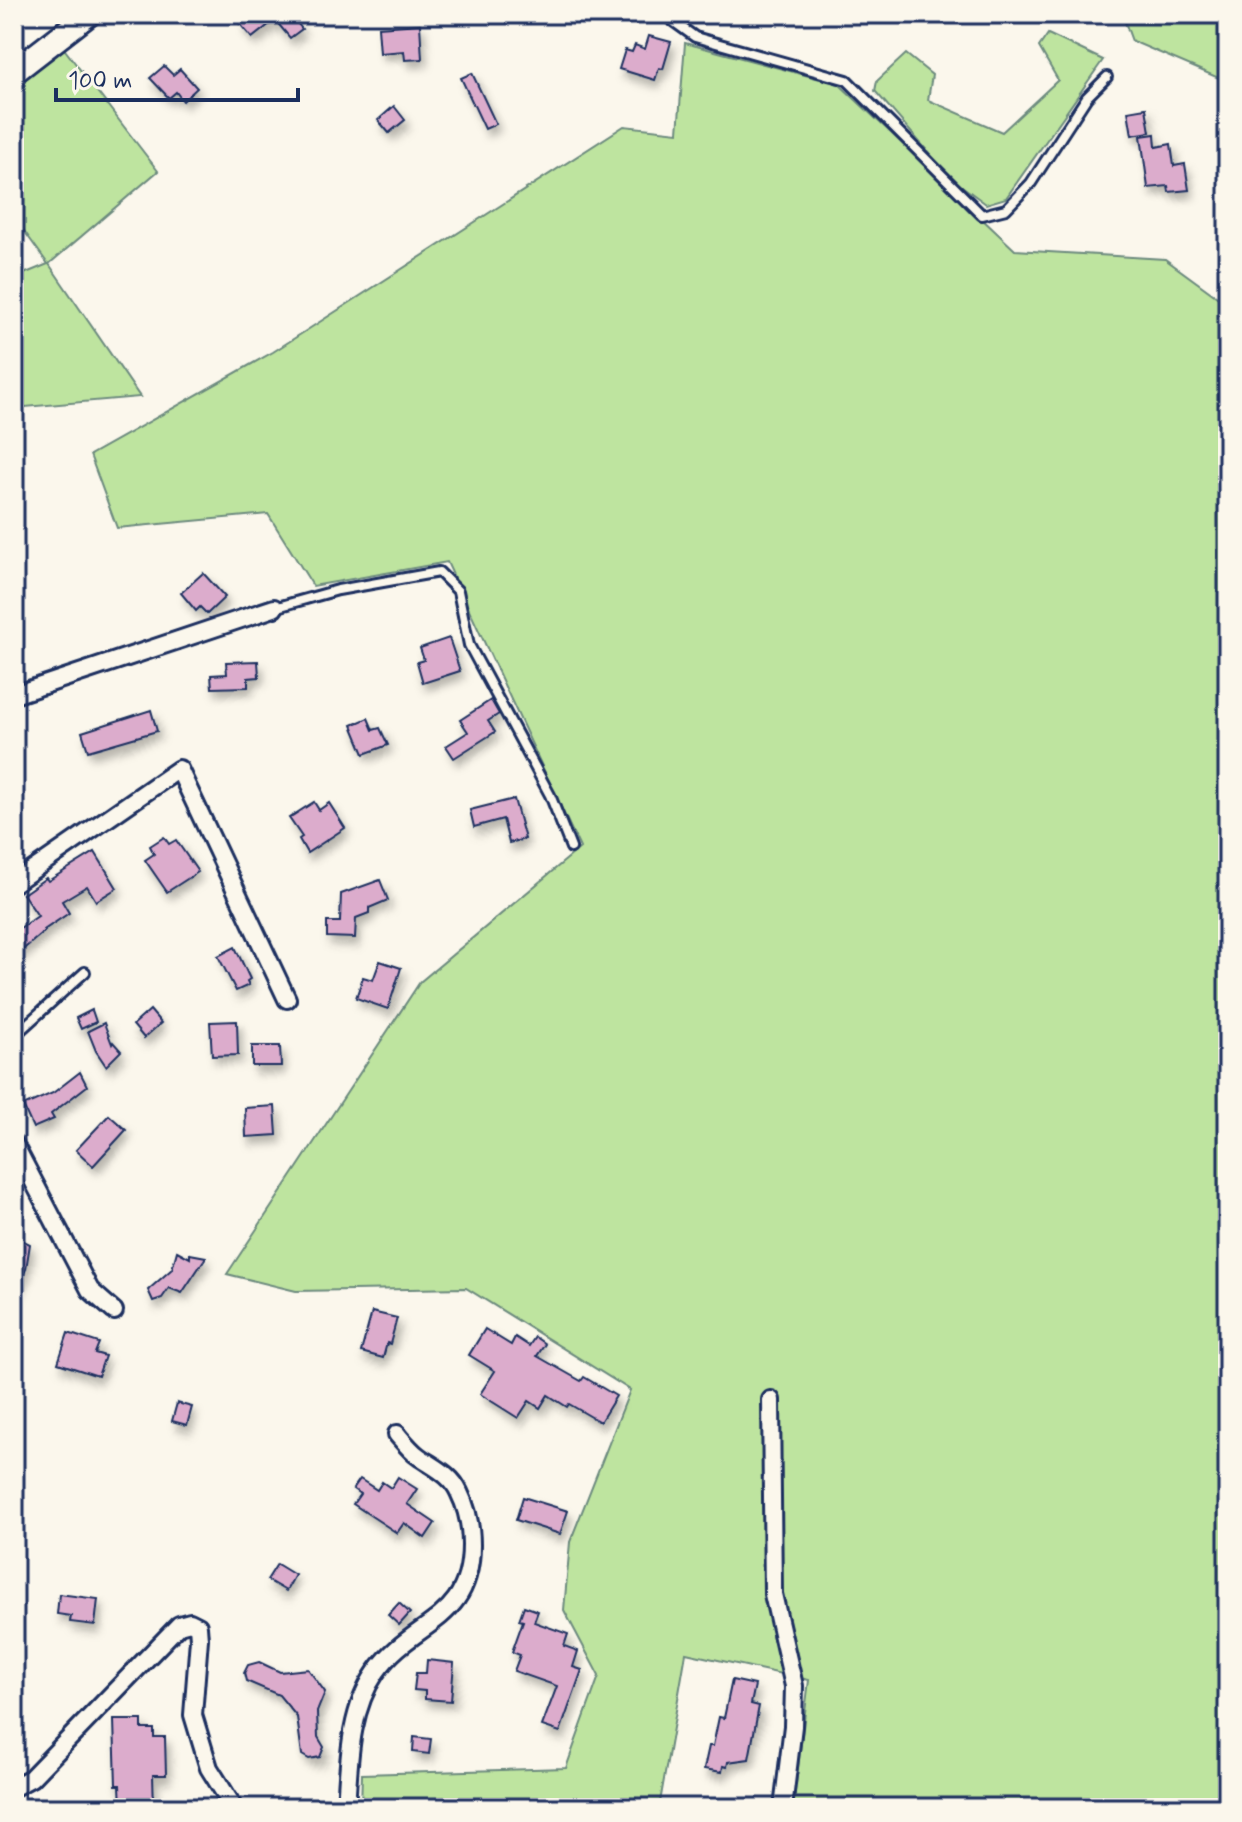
<svg xmlns="http://www.w3.org/2000/svg" width="1242" height="1822" font-family="Mynerve,sans-serif">
	<defs>
		<filter id="shadow"><feDropShadow dx="4" dy="7" stdDeviation="4" flood-color="#0004"/></filter>
	</defs>
	<rect width="100%" height="100%" fill="#fbf7ec"/>
	<filter id="ink" filterUnits="userSpaceOnUse"><feTurbulence type="fractalNoise" baseFrequency=".0125" numOctaves="2"/><feDisplacementMap in="SourceGraphic" scale="16" xChannelSelector="R" yChannelSelector="G"/><feConvolveMatrix kernelMatrix="1 2 1 2 8 2 1 2 1" color-interpolation-filters="sRGB"/></filter>
	<g filter="url(#ink)">
		<!-- green -->
		<g fill="#bee49f" stroke="#6c8a7e" stroke-width="2">
			<path d="M1122,14H1228V82L1132,41Z"/>
			<path d="M1048,34L1103,60L1006,198L986,204L951,178L875,91L877,81L906,54L932,75L928,100L1002,132L1058,80L1039,47Z"/>
			<path d="M685,43L839,84L1015,250L1165,259L1228,305V1808H793L809,1680L686,1653L659,1808H361L362,1774L566,1768L599,1676L564,1610L570,1542L630,1390L466,1288L296,1291L227,1274L420,982L580,848L447,562L313,586L268,514L117,528L90,455L273,352L624,126L678,132Z"/>
			<path d="M62,46L158,171L49,264L140,397L14,408V278L48,264L14,217V83Z"/>
		</g>
		<!-- building -->
		<g fill="#dcaccc" stroke="#1b2f5e" stroke-width="2" filter="url(#shadow)">
			<path d="M252,14H290L302,29L290,38L275,20L252,38L240,24Z"/>
			<path d="M420,24L422,59L405,60L404,51L380,53L378,27Z"/>
			<path d="M649,36L671,42L663,69L659,68L655,80L619,69L625,50L632,52L635,45L645,49Z"/>
			<path d="M164,66L173,75L180,69L197,88L183,101L176,92L169,98L150,78Z"/>
			<path d="M472,73L496,124L485,129L461,78Z"/>
			<path d="M394,106L405,120L389,133L378,120Z"/>
			<path d="M1146,108L1150,132L1132,135L1128,111Z"/>
			<path d="M1155,134L1156,147L1171,144L1174,166L1185,164L1189,190L1169,192L1168,186L1148,188L1141,136Z"/>
			<path d="M203,573L225,597L207,614L200,607L196,611L181,593Z"/>
			<path d="M449,638L460,671L423,683L417,662L424,660L420,648Z"/>
			<path d="M258,661L259,677L248,678V687L212,688L211,675L227,674L226,662Z"/>
			<path d="M491,700L499,714L488,721L495,732L454,758L446,746L468,732L460,720Z"/>
			<path d="M151,710L157,731L88,751L82,732Z"/>
			<path d="M368,718L373,730L380,728L388,745L364,754L352,725Z"/>
			<path d="M514,799L525,839L509,843L503,819L474,827L470,810Z"/>
			<path d="M314,802L319,810L329,803L345,828L307,853L299,839L302,837L289,818Z"/>
			<path d="M164,837L169,844L176,840L198,872L167,892L145,860L154,854L150,846Z"/>
			<path d="M95,852L117,888L96,901L87,886L62,901L69,913L44,930L45,931L14,957V932L38,916L23,894L46,878L48,881Z"/>
			<path d="M380,880L388,900L369,908V913L356,918L355,938L327,937V922H340L341,894Z"/>
			<path d="M235,947L250,979L247,981L249,985L236,991L218,956Z"/>
			<path d="M380,961L401,968L388,1009L356,998L363,977L373,980Z"/>
			<path d="M92,1010L96,1022L81,1029L76,1018Z"/>
			<path d="M150,1010L161,1023L144,1038L133,1025Z"/>
			<path d="M237,1021L238,1055L212,1056L210,1022Z"/>
			<path d="M104,1023L112,1044L113,1042L121,1051L106,1066L96,1051L88,1031Z"/>
			<path d="M252,1046H280L281,1066H252Z"/>
			<path d="M80,1072L87,1086L51,1114L54,1119L33,1128L23,1106L53,1093Z"/>
			<path d="M275,1106L277,1135L246,1137L245,1108Z"/>
			<path d="M109,1115L126,1130L93,1166L76,1150Z"/>
			<path d="M14,1236L30,1244L26,1269L14,1295Z"/>
			<path d="M177,1251L190,1258V1254L206,1257L182,1293L169,1288L162,1298L153,1301L148,1290L172,1269Z"/>
			<path d="M372,1312L397,1318L390,1344L387,1343L383,1358L361,1352Z"/>
			<path d="M485,1329L511,1345L515,1337L529,1346L535,1337L545,1344L537,1356L581,1381L584,1377L616,1396L600,1422L569,1404L567,1407L548,1395L540,1408L529,1401L518,1418L480,1394L495,1371L469,1355Z"/>
			<path d="M68,1333L99,1343L95,1353L105,1356L98,1376L58,1363Z"/>
			<path d="M177,1403L192,1407L187,1425L172,1421Z"/>
			<path d="M398,1477L417,1489L407,1504L435,1523L425,1538L404,1523L397,1533L353,1504L360,1494L353,1489L360,1479L377,1490L382,1482L391,1488Z"/>
			<path d="M523,1497L568,1511L560,1534L516,1520Z"/>
			<path d="M277,1564L295,1575L286,1591L267,1580Z"/>
			<path d="M59,1594L98,1599L95,1625L70,1622L71,1616L57,1614Z"/>
			<path d="M399,1603L410,1613L399,1625L388,1615Z"/>
			<path d="M524,1606L538,1611L534,1622L568,1634L564,1646L578,1651L573,1667L582,1670L560,1732L542,1726L557,1686L514,1671L520,1655L512,1652L523,1621L519,1620Z"/>
			<path d="M427,1660L454,1663L451,1701L425,1699V1691L414,1690L416,1673H426Z"/>
			<path d="M259,1662L280,1672L308,1669L325,1692L317,1712L318,1737L324,1747L320,1757L309,1759L302,1755L297,1717L279,1695L246,1681L244,1673L248,1665Z"/>
			<path d="M732,1680L755,1685L751,1704L759,1706L749,1759L728,1762L727,1767L723,1766L722,1772L704,1769L709,1746H713L719,1717L724,1718Z"/>
			<path d="M114,1720H142V1729H154V1737H165L166,1775H153L154,1808H121L120,1785H116Z"/>
			<path d="M414,1737L431,1739L429,1754L413,1752Z"/>
		</g>
		<g fill="none" stroke-linecap="round" stroke-linejoin="round">
			<!-- lane casing -->
			<g stroke="#1b2f5e" stroke-width="14">
				<g id="lane">
					<path d="M663,14L695,37L847,80L982,215L1006,209L1031,183L1087,97L1107,77"/>
					<path d="M274,608L338,590L439,572L458,591L469,645L550,795L571,848"/>
					<path d="M14,1036L85,972"/>
				</g>
			</g>
			<!-- street casing -->
			<g stroke="#1b2f5e" stroke-width="22">
				<g id="street">
					<path d="M14,695L274,608"/>
					<path d="M14,883L179,769L287,999"/>
					<path d="M14,1144L90,1290L114,1311"/>
					<path d="M771,1400L773,1594L794,1686L793,1726L783,1808"/>
					<path d="M14,1787L31,1778L179,1625L190,1622L198,1626L199,1639L193,1715L209,1768L234,1808"/>
					<path d="M346,1808C349,1762 349,1711 376,1672C413,1619 471,1624 471,1545C471,1528 467,1508 459,1492C451,1474 433,1467 418,1456C410,1450 403,1441 397,1434"/>
				</g>
			</g>
			<!-- secondary casing -->
			<g stroke="#1b2f5e" stroke-width="28">
				<path id="secondary" d="M14,72L89,14"/>
			</g>
			<!-- lane -->
			<use href="#lane" stroke="#fbf7ec" stroke-width="8"/>
			<!-- street -->
			<use href="#street" stroke="#fbf7ec" stroke-width="16"/>
			<!-- secondary -->
			<use href="#secondary" stroke="#fbf7ec" stroke-width="22"/>
		</g>
	</g>
	<!-- margin -->
	<rect width="1242" height="1822" fill="none" stroke="#fbf7ec" stroke-width="48"/>
	<rect x="24" y="24" width="1194" height="1774" fill="none" stroke="#1b2f5e" stroke-width="3" filter="url(#ink)"/>
	<!-- scale -->
	<path d="M56 88v12h242v-12" fill="none" stroke="#1b2f5e" stroke-width="4"/>
	<text x="68" y="88" font-size="24" fill="#1b2f5e" stroke="#fbf7ec" stroke-width="6" paint-order="stroke">100 m</text>
</svg>
